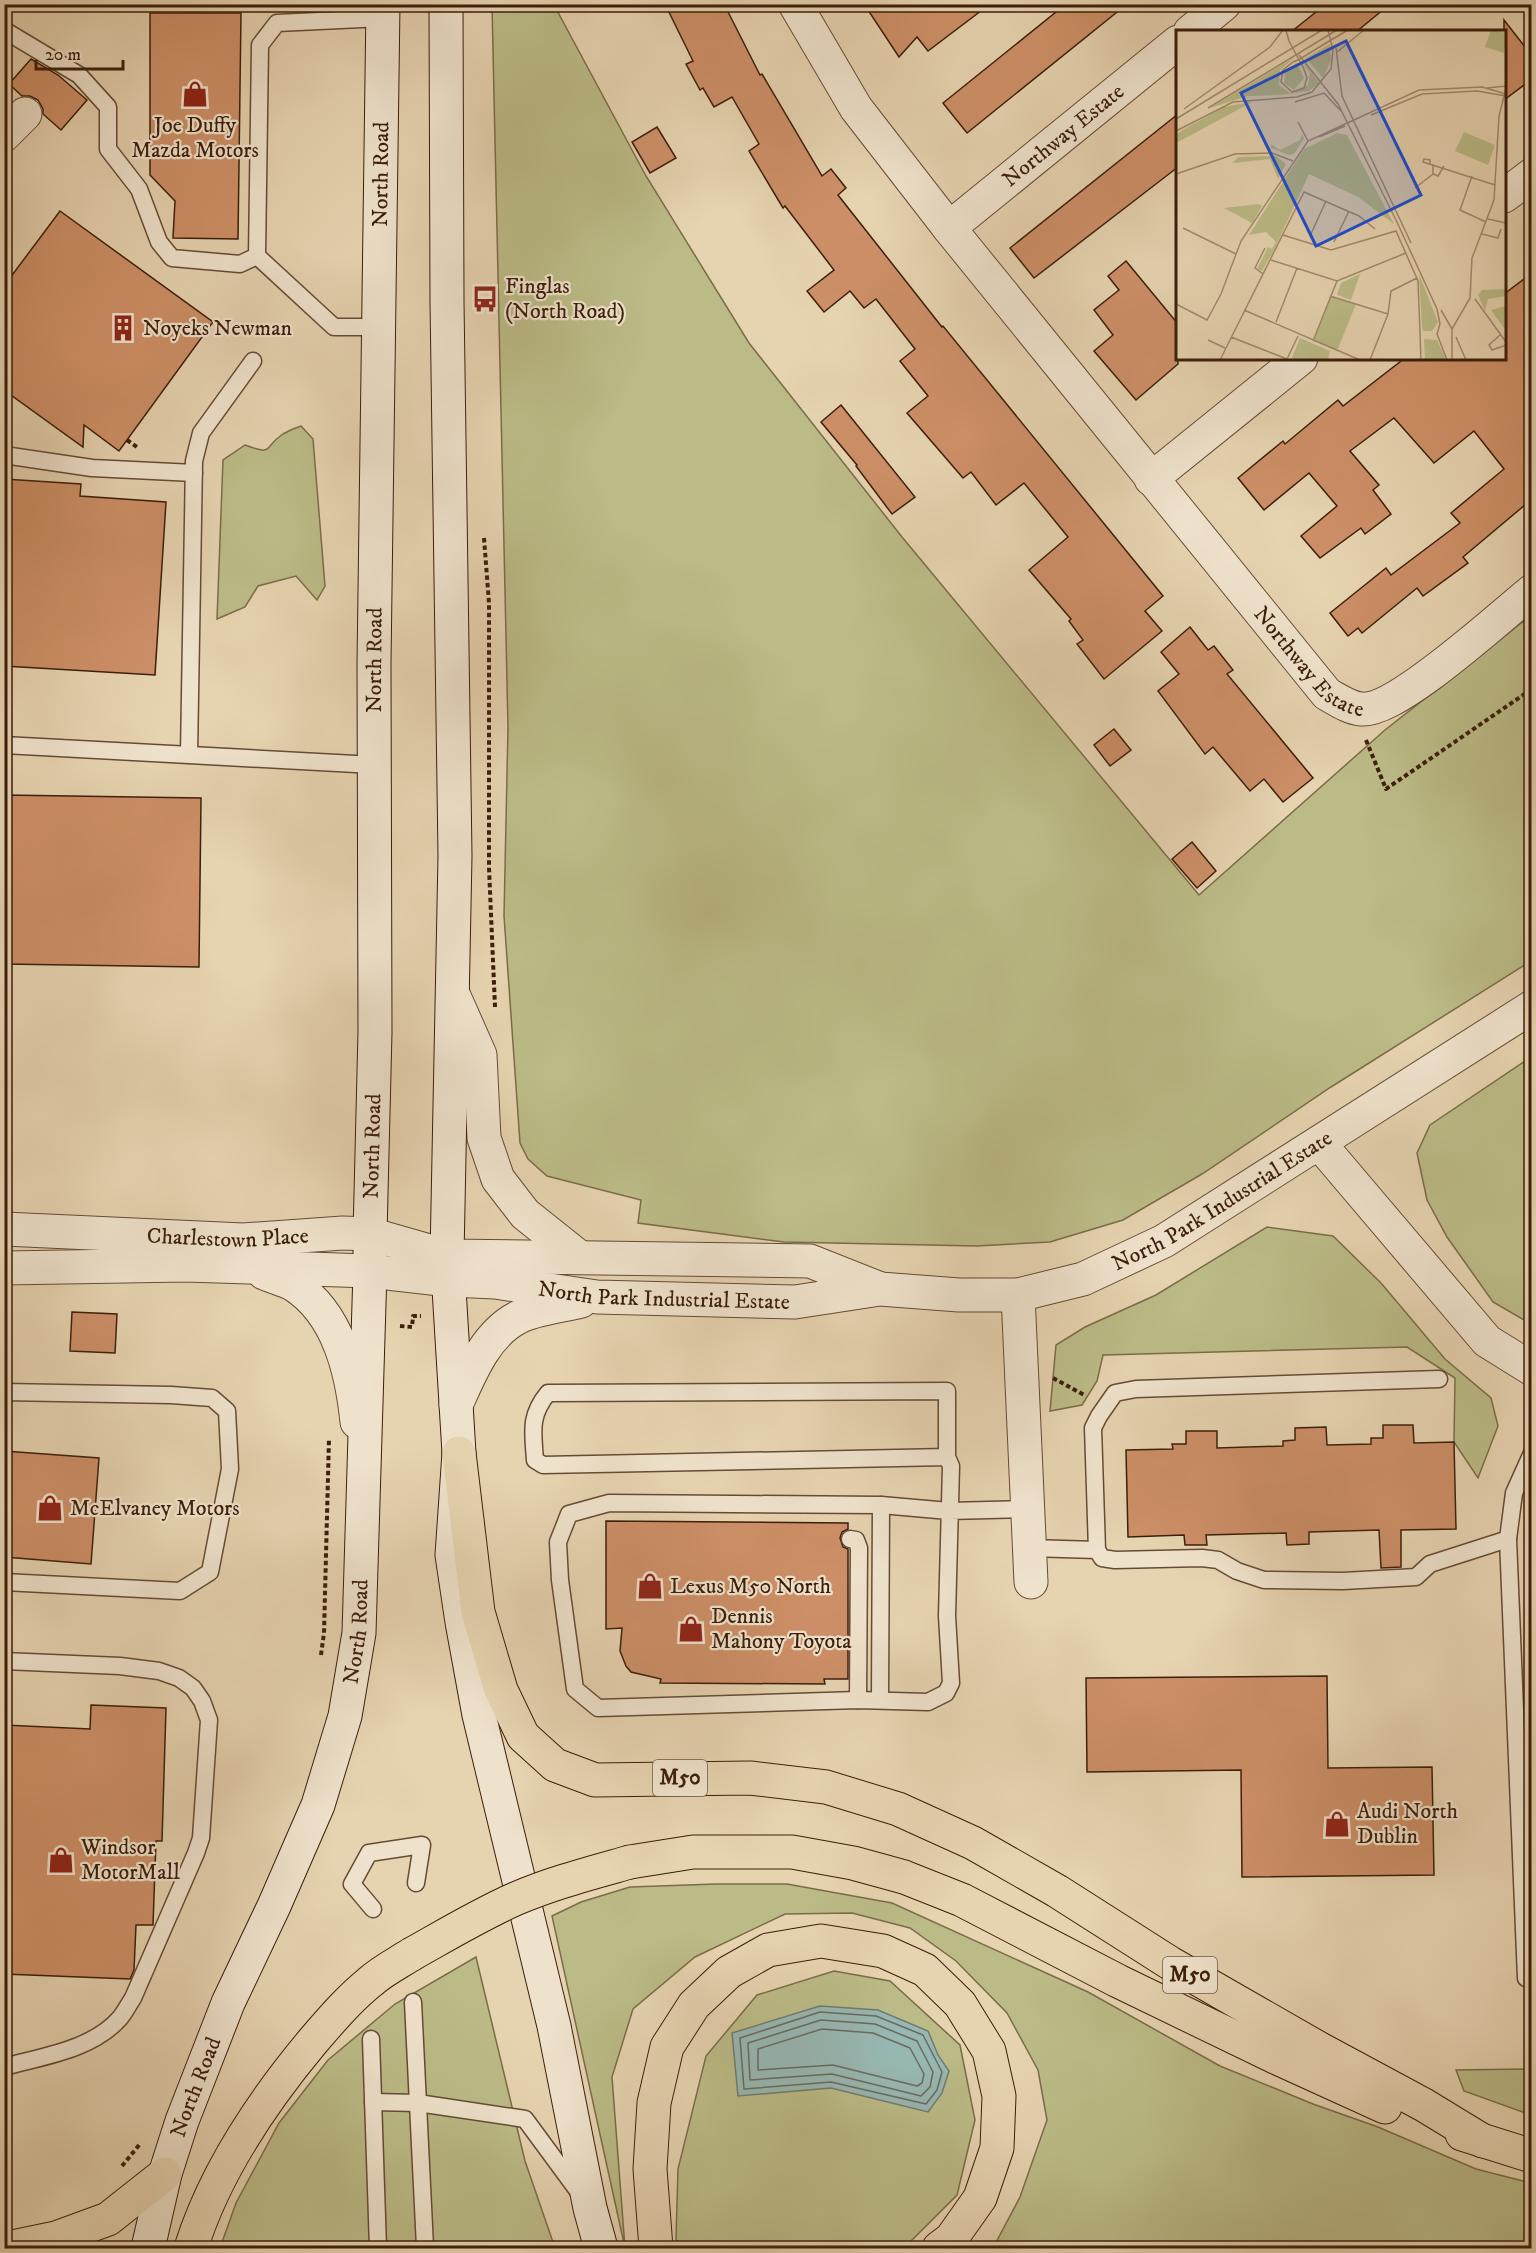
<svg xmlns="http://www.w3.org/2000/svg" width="1536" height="2253" font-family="'IM FELL DW Pica',serif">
	<rect width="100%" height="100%" fill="#e6d3b0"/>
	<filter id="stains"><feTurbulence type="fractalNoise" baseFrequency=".00333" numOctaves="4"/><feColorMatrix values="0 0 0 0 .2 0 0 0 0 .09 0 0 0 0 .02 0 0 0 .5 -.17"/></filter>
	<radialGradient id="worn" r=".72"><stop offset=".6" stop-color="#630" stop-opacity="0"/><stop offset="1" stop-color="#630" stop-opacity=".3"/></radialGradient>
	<!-- green -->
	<g fill="#bbbb87" stroke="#7b6c48" stroke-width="1.5">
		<path d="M492,5H554L646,176L749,343L902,537L1199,895L1385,730L1531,615V961L1331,1087L1202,1174L1123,1220L1050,1242L977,1246L784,1242L638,1223L641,1200L547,1176L528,1159L520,1143L504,916L508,727Z"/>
		<path d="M301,426L313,439L325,586L317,600L296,576L258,586L245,607L217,619L223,460L245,445C275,456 262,448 283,434C288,431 295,428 301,426Z"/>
		<path d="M1531,1057V1324L1493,1302L1447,1237L1427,1200L1417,1153L1430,1125Z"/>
		<path d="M1267,1227L1333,1236L1381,1283L1445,1359L1491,1398L1498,1426L1478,1478L1454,1442L1455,1378L1407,1347L1103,1355L1097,1381L1082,1405L1050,1411L1056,1345L1085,1327L1156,1295Z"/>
		<path d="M1531,1476V1682L1525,1671V1529Z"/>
		<path d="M716,1884H787L892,1903L1088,1992L1220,2066L1313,2104L1378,2127L1476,2169L1531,2183V2248H993L1020,2197L1047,2120L1038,2070L1007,2013L956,1961L910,1928L852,1913L785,1914L695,1957L633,2009L612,2077L625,2248L552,1916L581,1902L630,1887Z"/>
		<path d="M476,1957L525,2161L555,2248H220L236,2203L279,2123L328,2060L395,2004Z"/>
		<path d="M834,1971L890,1981L960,2045L975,2120L957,2195L904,2248H681L676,2239L678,2169L706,2056L757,1995Z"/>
		<path d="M1531,2069V2115L1464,2091L1456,2070Z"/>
	</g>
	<!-- water -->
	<path fill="#97b7b2" stroke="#727a6f" stroke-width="1.5" d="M820,2006L878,2010L928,2031L938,2055L949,2071L942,2093L928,2112L831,2088L738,2096L732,2033Z"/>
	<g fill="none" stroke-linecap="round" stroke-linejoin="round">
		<!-- shore -->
		<g stroke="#696a5e" stroke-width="1.5">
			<path d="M820,2012L876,2016L923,2035L942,2072L937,2090L926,2104L831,2082L744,2089L740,2038Z"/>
			<path d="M821,2020L875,2024L917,2041L933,2072L930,2087L921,2096L832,2074L750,2080L748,2043Z"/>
			<path d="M822,2029L873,2033L910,2048L924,2074L922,2083L917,2086L833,2065L758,2070V2049Z"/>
		</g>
	</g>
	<!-- building -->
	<g fill="#cd8f67" stroke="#3b1e0a" stroke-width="1.5">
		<path d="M665,4H724L760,75L762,74L822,176L831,169L846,188L838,195L942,327L943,326L1163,596L1145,611L1162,631L1104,679L1077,644L1083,640L1069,621L1071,619L1029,570L1068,537L1024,483L996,505L971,472L963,478L907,413L928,396L900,361L915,349L876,299L864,308L850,291L824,312L807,291L834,270L785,206L783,208L749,151L759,144L732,97L714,107L703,88L700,90L686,64L693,61Z"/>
		<path d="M864,4H990L928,51L917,37L899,57Z"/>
		<path d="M1066,4H1127L967,133L943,103Z"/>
		<path d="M1326,4H1390L1356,32H1291Z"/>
		<path d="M150,13H241L238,239L173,238L175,201L150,175Z"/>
		<path d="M1504,20L1532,56V79L1504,100Z"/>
		<path d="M31,59L58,75L87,100L61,130L43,114V109L38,100L30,96H22L9,84Z"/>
		<path d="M1178,114V167L1034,278L1010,248Z"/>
		<path d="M657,127L676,158L650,173L632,142Z"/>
		<path d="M60,211L213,322L119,451L84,425L83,447L4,390V286Z"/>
		<path d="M1126,261L1178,324V364L1136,400L1094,351L1113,335L1094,310L1119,290L1108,276Z"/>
		<path d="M1532,273V499L1463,557L1468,563L1423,596L1417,588L1362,633L1358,628L1348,636L1330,613L1386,568L1391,575L1460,523L1451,513L1504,469L1474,431L1434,463L1394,418L1350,451L1379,485L1373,490L1391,514L1365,534L1361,528L1320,558L1301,536L1337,506L1309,473L1264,510L1238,478L1283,441L1285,444L1338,400L1343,406L1405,358H1504V294Z"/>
		<path d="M841,405L915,497L892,514L856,466L857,465L821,422Z"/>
		<path d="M4,479L81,484L80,496L166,502L155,675L4,666Z"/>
		<path d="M1190,627L1208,650L1214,646L1233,670L1227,674L1313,778L1283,802L1264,779L1250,791L1213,747L1205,754L1158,691L1179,674L1161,652Z"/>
		<path d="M1114,729L1131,750L1110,766L1094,745Z"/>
		<path d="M4,795L201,798L199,967L4,964Z"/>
		<path d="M1192,842L1216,871L1197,888L1172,859Z"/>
		<path d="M72,1312L117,1314L115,1353L70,1351Z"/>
		<path d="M1383,1425H1413L1414,1443L1454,1442L1456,1529L1401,1530V1567L1381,1568L1379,1530L1309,1532V1544L1287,1545L1286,1533L1206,1535L1207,1545H1185L1184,1535L1128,1537L1126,1450L1173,1449L1172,1444H1186V1431H1217V1448L1283,1446V1441L1295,1440V1428L1326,1427L1327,1445L1371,1444V1438H1383Z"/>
		<path d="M4,1451L99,1458L91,1564L4,1557Z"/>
		<path d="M606,1521L848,1523V1529L842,1532L840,1538L843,1547L848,1549V1679H824L825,1684L660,1683L661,1679L631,1672L626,1666L620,1651L622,1628L606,1629Z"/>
		<path d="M1327,1676L1328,1768L1432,1767L1434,1875L1242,1877L1241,1770L1087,1772L1086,1678Z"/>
		<path d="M91,1705L166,1708L162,1841H156L153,1925H136L134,1970L130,1979L4,1974V1725L90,1729Z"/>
	</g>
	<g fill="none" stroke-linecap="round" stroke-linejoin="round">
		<!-- service casing -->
		<g stroke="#664b34" stroke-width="19">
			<g id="service">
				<path d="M4,30L79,75L108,107V149L139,189L159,242L172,258L240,264L257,256"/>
				<path d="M378,327H334L257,256L260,45L277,23L383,18"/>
				<path d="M4,455L92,468L194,473"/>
				<path d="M4,745L374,765"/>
				<path d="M189,754L194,461L201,433L253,361"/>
				<path d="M1439,1379L1136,1389L1115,1393L1099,1416L1093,1428L1097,1550L1102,1558L1115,1560L1202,1558L1218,1560L1237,1571L1264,1580L1343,1581L1416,1577L1430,1564L1508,1539"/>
				<path d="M4,1392L171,1395L212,1398L227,1411L230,1469L210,1572L180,1591L4,1582"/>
				<path d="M1532,1453L1514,1493L1508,1539L1526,1978L1532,1981"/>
				<path d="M947,1457V1391L548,1393C529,1416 533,1432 535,1460L543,1465L947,1457L951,1466L947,1616L951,1683L946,1693L928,1702L858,1700L598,1708L575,1689L560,1580L558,1542L569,1514L609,1503L881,1505L949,1511L1027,1509"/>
				<path d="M850,1539L856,1540L859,1548L858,1700"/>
				<path d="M1029,1548L1097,1550"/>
				<path d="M4,1661L120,1666L159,1671L179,1678L193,1688L202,1701L209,1720L201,1838L196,1853L133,1998C129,2004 125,2012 120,2018C92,2050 43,2056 4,2067"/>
				<path d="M880,1699L881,1505"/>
				<path d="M373,1909L352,1884L369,1853L422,1845L416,1883"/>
				<path d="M413,2002L425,2247"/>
				<path d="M371,2039L378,2248"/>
				<path d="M373,2102L418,2103L525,2119L581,2195"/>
			</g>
		</g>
		<!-- minor casing -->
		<g stroke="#664b34" stroke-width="35">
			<g id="minor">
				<path id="s1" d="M795,4L856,108L949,228L1327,694C1338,700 1349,708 1361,709C1396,713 1501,616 1532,591"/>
				<path d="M1190,32L1224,4"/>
				<path d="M4,135L25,114"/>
				<path d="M1504,196L1532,175"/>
				<path id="s2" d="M949,228L1178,42"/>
				<path d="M1151,479L1301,358"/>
				<path d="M453,994L480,1055L484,1138L498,1179L525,1214L579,1257"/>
				<path d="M1319,1143L1487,1341L1532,1369"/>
				<path d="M447,1256L810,1261L878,1288"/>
				<path id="s3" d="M449,1280L495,1282L597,1297L795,1302L880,1289L959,1295H1018L1083,1279L1164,1241L1532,1007"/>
				<path d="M1018,1295L1031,1582"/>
				<path d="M456,1405C470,1374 485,1335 517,1318C533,1309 562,1306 581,1301"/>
			</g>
		</g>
		<!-- tertiary casing -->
		<g stroke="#664b34" stroke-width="35">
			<g id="tertiary">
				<path id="s4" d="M4,1229L243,1240L343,1233L370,1234L447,1256"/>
				<path d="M4,1268L186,1265L370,1271L449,1280"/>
				<path d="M264,1273C273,1277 285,1280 294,1285C339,1314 352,1373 357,1422"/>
			</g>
		</g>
		<!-- secondary casing -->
		<g stroke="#3b1e0a" stroke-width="35">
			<g id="secondary">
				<path d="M446,4L447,301L455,856L447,1256L459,1453L452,1555L462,1622L479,1715L554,2026L590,2208L601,2248"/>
				<path id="s5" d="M148,2248L165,2174L182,2121L228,2003L274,1906L318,1805L345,1716L359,1633L370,1271V1234L375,1032L374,664L383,4"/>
			</g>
		</g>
		<!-- motorway casing -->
		<g stroke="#3b1e0a" stroke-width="35">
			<g id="motorway">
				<path d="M459,1453L478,1612L501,1690L523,1736L555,1765L595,1780L750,1778L826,1787L898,1809L973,1843L1057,1891L1170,1963L1320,2049L1424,2105L1483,2141"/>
				<path d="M630,1862L693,1852H792L853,1863L904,1877L962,1900L1118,1981L1275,2057L1385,2107"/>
				<path d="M1462,2134L1532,2156"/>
				<path d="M8,2248L56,2238L108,2219L165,2174"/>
				<path d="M191,2248C215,2171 262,2102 313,2041C331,2020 349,1999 370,1982C382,1971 398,1963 412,1954"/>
				<path d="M656,2248L650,2169L654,2103L667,2047L694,2005L729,1972L768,1950L821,1941L883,1951L925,1970L960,2004L989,2051L999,2096L997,2148L980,2198L951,2239L939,2248"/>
			</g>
		</g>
		<!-- path -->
		<g stroke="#3b1e0a" stroke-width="4" stroke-dasharray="4.5 3" stroke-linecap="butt">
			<path d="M127,440L137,447"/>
			<path d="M484,538L489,603V868L495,1007"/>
			<path d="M1366,740L1386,789L1532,689"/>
			<path d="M400,1326L412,1327L413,1316H421"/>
			<path d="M1053,1378L1086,1396"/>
			<path d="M321,1655L324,1633L329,1438"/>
			<path d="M122,2166L140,2144"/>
		</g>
		<!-- service -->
		<use href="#service" stroke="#efe2cc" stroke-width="16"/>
		<!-- minor -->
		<use href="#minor" stroke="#efe2cc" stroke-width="33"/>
		<!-- tertiary -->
		<use href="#tertiary" stroke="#efe2cc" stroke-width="33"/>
		<!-- secondary -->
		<use href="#secondary" stroke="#efe2cc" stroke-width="33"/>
		<!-- motorway -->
		<use href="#motorway" stroke="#e6d3b0" stroke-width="33"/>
		<!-- motorway-bridge casing -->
		<g stroke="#3b1e0a" stroke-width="35" stroke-linecap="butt">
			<path id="motorway-bridge" d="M412,1954C446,1935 479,1915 515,1899C552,1883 591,1873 630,1862"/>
		</g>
		<!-- motorway-bridge -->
		<use href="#motorway-bridge" stroke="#e6d3b0" stroke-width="33"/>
	</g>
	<!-- icons -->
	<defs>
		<g id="shop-bare" transform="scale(2.07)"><path d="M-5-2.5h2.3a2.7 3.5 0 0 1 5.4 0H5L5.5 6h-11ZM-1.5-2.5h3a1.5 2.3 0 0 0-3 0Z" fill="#8f2418" stroke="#efe2cc" stroke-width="2.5" paint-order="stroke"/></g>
		<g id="bus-bare" transform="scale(2.07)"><path d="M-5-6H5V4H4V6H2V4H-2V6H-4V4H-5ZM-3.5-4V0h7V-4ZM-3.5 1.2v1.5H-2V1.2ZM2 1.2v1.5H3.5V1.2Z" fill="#8f2418" stroke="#efe2cc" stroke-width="2.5" paint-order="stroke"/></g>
		<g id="building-bare" transform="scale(2.07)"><path d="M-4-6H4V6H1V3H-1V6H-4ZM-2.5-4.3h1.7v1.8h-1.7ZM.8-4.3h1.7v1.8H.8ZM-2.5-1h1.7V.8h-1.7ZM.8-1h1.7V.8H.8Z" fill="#8f2418" stroke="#efe2cc" stroke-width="2.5" paint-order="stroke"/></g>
	</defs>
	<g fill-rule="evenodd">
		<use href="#shop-bare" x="195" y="94"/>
		<use href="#bus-bare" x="485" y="299"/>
		<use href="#building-bare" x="123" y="328"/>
		<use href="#shop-bare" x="50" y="1508"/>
		<use href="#shop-bare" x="650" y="1586"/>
		<use href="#shop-bare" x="691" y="1629"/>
		<use href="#shop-bare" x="1337" y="1824"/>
		<use href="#shop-bare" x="61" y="1860"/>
	</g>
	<g text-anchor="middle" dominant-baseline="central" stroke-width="4.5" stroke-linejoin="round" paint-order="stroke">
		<!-- shield labels -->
		<g fill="#efe2cc" stroke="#715944" stroke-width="1.5">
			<rect x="653" y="1760" width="54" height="36" rx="4.5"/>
			<rect x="1163" y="1957" width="54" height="36" rx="4.5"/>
		</g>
		<g font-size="21" font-weight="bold" fill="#3b1e0a">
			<text x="680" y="1778">M50</text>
			<text x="1190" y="1975">M50</text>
		</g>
		<!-- poi labels -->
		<g font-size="22" fill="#3b1e0a" stroke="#efe2cc" text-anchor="start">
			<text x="195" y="125" text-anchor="middle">Joe Duffy<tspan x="195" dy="25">Mazda Motors</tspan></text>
			<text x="505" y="286">Finglas<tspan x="505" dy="25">(North Road)</tspan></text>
			<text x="143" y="328">Noyeks Newman</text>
			<text x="70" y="1508">McElvaney Motors</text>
			<text x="670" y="1586">Lexus M50 North</text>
			<text x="711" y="1616">Dennis<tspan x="711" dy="25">Mahony Toyota</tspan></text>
			<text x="1357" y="1811">Audi North<tspan x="1357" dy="25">Dublin</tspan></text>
			<text x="81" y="1847">Windsor<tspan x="81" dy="25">MotorMall</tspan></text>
		</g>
		<!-- street labels -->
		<g font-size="22" fill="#3b1e0a" stroke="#efe2cc">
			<text stroke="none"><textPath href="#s2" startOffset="147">Northway Estate</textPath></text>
			<text stroke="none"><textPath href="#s5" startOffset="2112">North Road</textPath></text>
			<text stroke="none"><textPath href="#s1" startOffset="838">Northway Estate</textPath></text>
			<text stroke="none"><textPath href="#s5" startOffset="1626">North Road</textPath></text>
			<text stroke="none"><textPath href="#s5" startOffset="1140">North Road</textPath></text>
			<text stroke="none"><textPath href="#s3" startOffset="798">North Park Industrial Estate</textPath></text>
			<text stroke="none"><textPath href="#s4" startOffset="224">Charlestown Place</textPath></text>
			<text stroke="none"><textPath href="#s3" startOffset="216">North Park Industrial Estate</textPath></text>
			<text stroke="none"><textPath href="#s5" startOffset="654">North Road</textPath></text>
			<text stroke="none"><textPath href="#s5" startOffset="168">North Road</textPath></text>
		</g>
	</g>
	<!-- overview -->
	<g transform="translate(1176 30)">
		<rect width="330" height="330" fill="#e6d3b0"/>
		<path d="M315,0L330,3L328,23L309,17ZM154,14L155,30L147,48L130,28ZM119,27L104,40L103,55L114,63L132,55L134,44L127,32L143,53L133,61L104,65L72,66L34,78ZM121,33L128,48L118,60L108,53L109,41ZM76,72L19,103L0,113V105L5,101L48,77ZM288,102L319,115L312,135L279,121ZM161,103L171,105L218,194L182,167L133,144L98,220L86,241L81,239L92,217L96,219L100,212L90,202L73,205L128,119ZM126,104L128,109L118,124L113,125L95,118V114L104,120L124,110ZM100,126L110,134L102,149L94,129L57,133L62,127ZM83,174L86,176L76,193L48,178ZM184,244L175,270L161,265L165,253ZM243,244L262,292L256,301H247L246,297ZM330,259V266L312,269L309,281L302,265L306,260ZM154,266L180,274L161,321L137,311ZM330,276V301L315,280ZM124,308L154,321L152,330H115ZM248,309L261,310L270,330H249Z" fill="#bbbb87"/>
		<path fill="none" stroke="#a28b6e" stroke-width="1.5" d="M110,0L113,11L121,26L125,33L128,39L131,48L128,58L116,62L105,52L107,40L117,32L124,29L150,13L172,0M160,18L166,66L235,213M161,22L188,0M123,25L162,74L220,190L261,279L264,294L261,304L271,330M311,58L330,56M119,72L148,63L165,81M32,78L161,0M8,79L94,17L107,0M195,85L246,64L301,61L330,66M0,89L146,0M122,92L132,111M0,101L57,72L121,67L136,62L155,39L157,20L152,0M143,107L169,96M254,134V130L248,129L247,132L319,155M257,134V144L262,146L268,136M0,144L59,124L96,123L117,131M296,146L284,180L310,192M239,158L257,144M312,189L330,193M7,198L60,224M306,204L322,208L325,199M107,205L155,220L220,201L242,251L245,330M134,206L150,171M158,212L173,181M95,230L161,251L230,223M87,244L79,238L89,218M154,266L212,284M299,269L330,312M0,274L31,290L45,264L65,211L132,111L243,60L306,57L330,64M68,280L184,330M265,280L276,299M100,292L121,238M276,299L294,268L296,228L318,170L323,86L330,58M276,299V330M324,305L313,315L316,320L330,315M55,307L111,329L122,306M280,307L290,330M32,310L49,318M137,311L161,251M44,330L128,162L183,186L199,199M194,330L212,284L215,261L241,248"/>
		<path fill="#1d4ed8" fill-opacity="0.15" stroke="#1d4ed8" stroke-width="3" d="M170,11L245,165L140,216L65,63Z"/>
		<rect width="330" height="330" fill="none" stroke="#3b1e0a" stroke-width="3"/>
	</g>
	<!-- margin -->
	<rect width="1536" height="2253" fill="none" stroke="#e6d3b0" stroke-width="24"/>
	<rect x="6" y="6" width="1524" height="2241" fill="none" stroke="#3b1e0a" stroke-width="3"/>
	<rect x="12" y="12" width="1512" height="2229" fill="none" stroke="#3b1e0a" stroke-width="1.5"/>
	<!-- scale -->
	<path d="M36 60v9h87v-9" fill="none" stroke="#3b1e0a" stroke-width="3"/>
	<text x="45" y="60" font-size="18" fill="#3b1e0a" stroke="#efe2cc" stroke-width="4.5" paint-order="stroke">20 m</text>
	<rect width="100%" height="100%" filter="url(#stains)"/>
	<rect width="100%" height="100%" fill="url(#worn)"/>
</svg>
